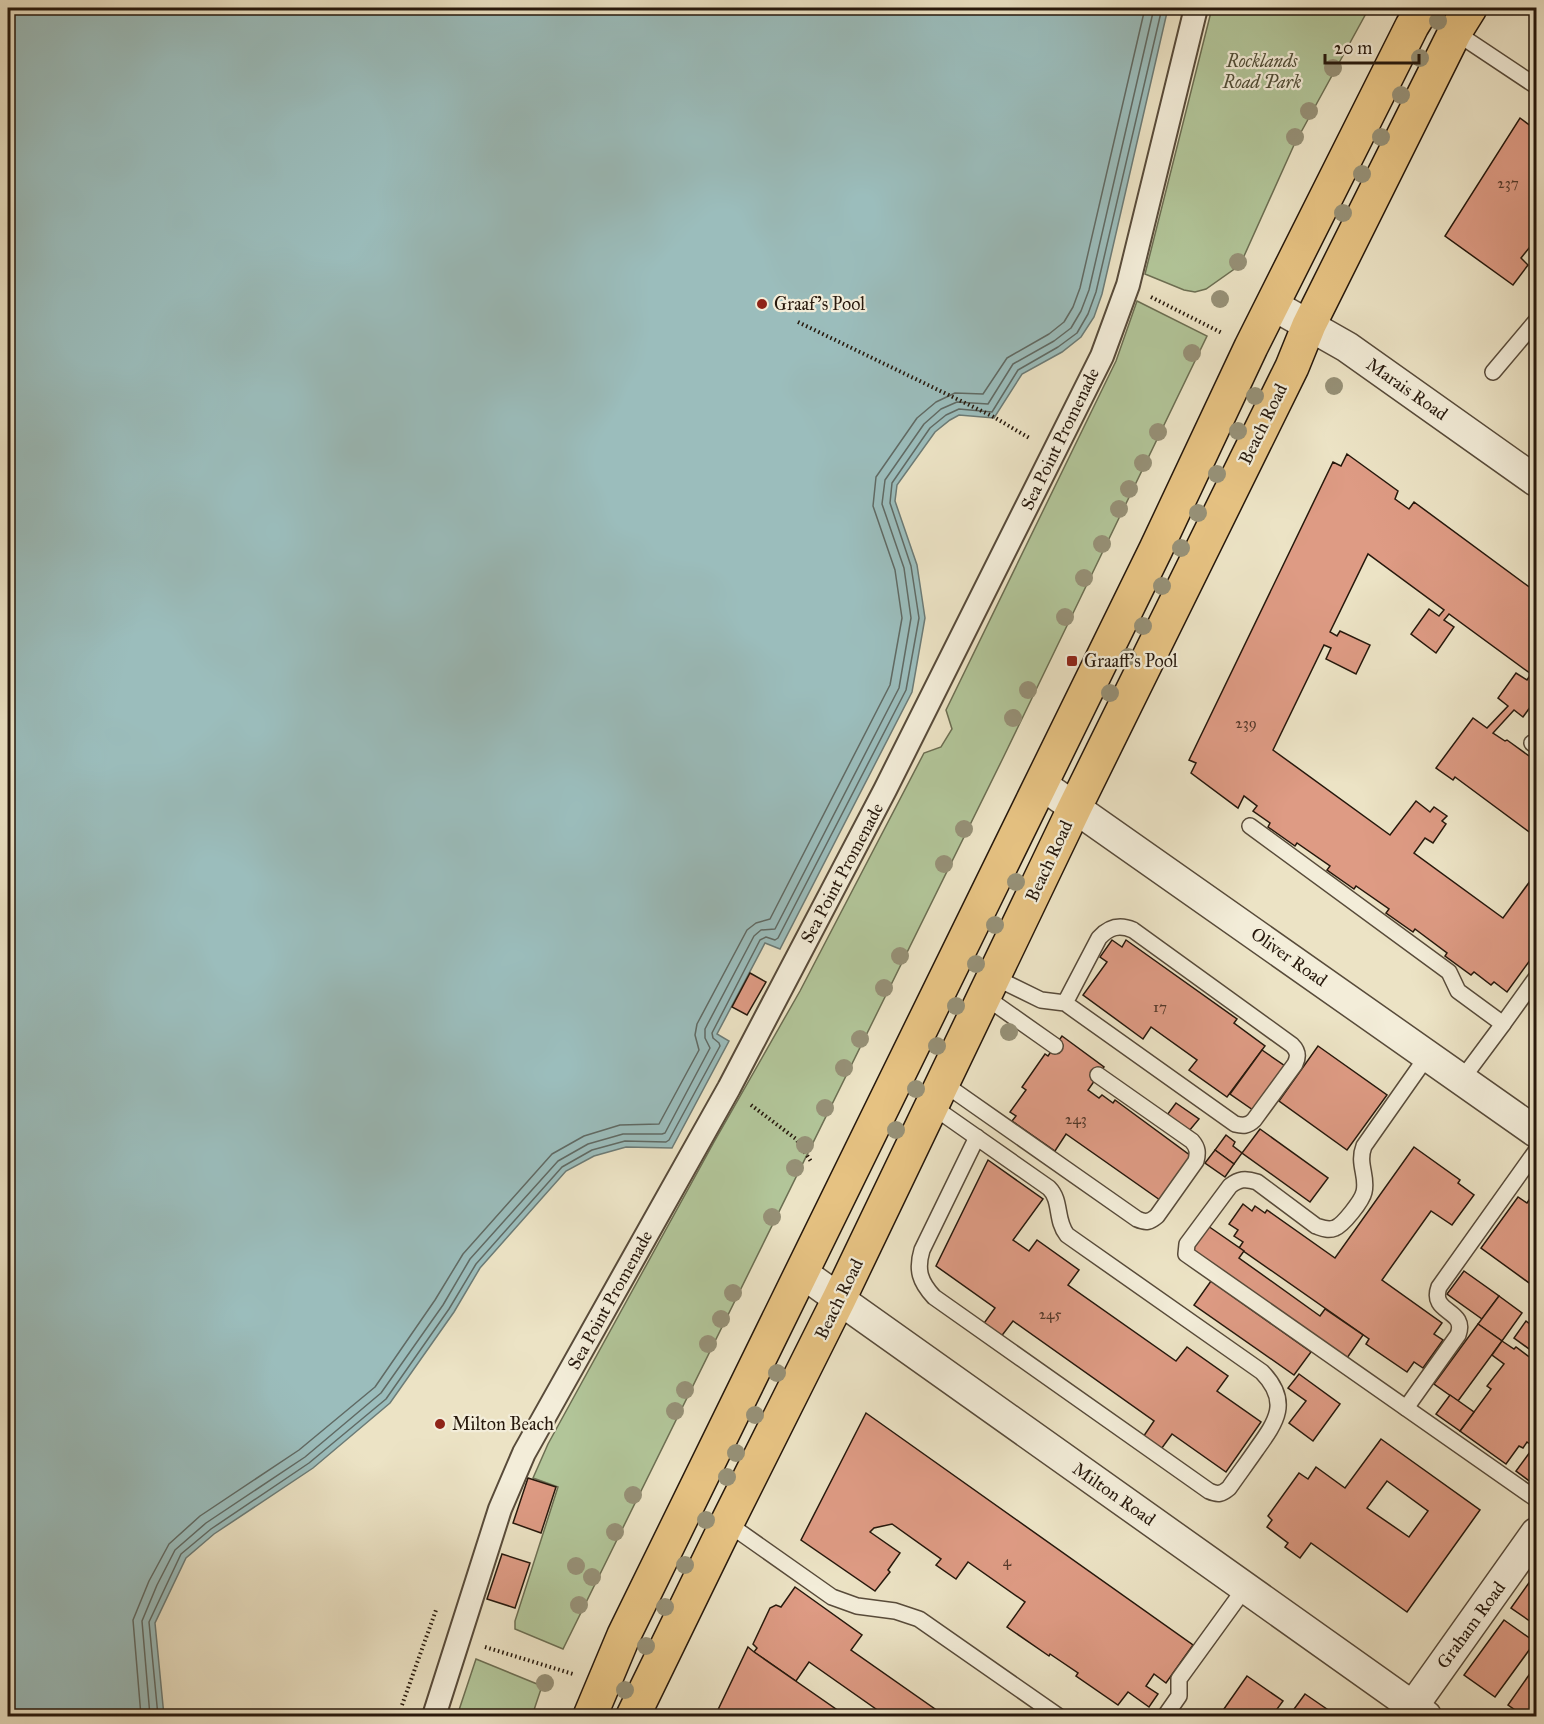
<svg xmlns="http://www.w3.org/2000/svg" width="1544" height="1724" font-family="'IM FELL Great Primer',serif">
	<rect width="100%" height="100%" fill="#ece3c5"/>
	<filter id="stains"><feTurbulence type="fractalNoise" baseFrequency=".00333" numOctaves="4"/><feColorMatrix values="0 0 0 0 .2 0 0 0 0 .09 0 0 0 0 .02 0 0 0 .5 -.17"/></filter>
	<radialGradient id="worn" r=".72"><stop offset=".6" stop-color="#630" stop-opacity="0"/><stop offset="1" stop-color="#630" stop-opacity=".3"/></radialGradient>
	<!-- green -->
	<g fill="#b2c599" stroke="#6c6e52" stroke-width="1.5">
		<path d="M1212,8H1369L1294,145L1240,265L1206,289L1195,292L1184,290L1145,274Z"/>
		<path d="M1137,301L1207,336L1003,758L563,1649L515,1629V1621L558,1487L533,1478L548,1444L714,1142L800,991L924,753L941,747L952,729L946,710L1116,361Z"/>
		<path d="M476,1659L542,1686L532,1716H457Z"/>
	</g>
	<!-- water -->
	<path fill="#9bbdbc" stroke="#6c7b76" stroke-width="1.5" d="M8,8H1168L1102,294L1094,317L1081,337L1062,352L1022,374L994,418L959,415L950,420L935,432L897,485L895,501L917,565L925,618L912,692L780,949L765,943L717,1034L729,1041L672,1148L626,1147L594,1156L566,1171L480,1268L454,1312L390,1403L313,1468L214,1534L186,1558L155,1623L164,1716H8Z"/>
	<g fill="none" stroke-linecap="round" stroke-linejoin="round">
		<!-- shore -->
		<g stroke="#606a64" stroke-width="1.5">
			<path d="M141,1716L133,1620L149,1581L169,1544L200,1516L299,1450L375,1387L435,1300L463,1254L552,1154L584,1136L620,1125L659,1124L699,1050L695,1035L697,1024L747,930L756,923L770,919L890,685L902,618L895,570L873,506L876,477L917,418L936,402L955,393L983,394L1007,358L1049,334L1064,322L1073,307L1080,288L1145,8"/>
			<path d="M150,1716L142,1621L157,1585L175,1550L206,1523L305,1457L381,1393L443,1305L470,1259L558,1161L588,1144L623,1134H662L665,1133L710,1048L705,1038V1029L754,936L761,930L775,929L899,688L911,618L904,568L882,504L885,480L924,424L941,409L957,402L988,404L1013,364L1054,341L1071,328L1081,311L1089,290L1154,8"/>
			<path d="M158,1716L149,1622L181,1554L211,1529L309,1463L386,1399L449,1309L476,1264L562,1167L592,1150L625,1141L666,1142L669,1140L720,1046L719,1043L713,1038L712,1033L760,940L766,937L775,940L778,938L906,690L919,618L911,566L890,503L892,483L930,428L946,415L959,409L992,412L1018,370L1058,347L1077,333L1088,314L1096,292L1162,8"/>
		</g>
	</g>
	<!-- building -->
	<g fill="#de9b84" stroke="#26180c" stroke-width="1.5" fill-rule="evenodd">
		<path d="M1520,118L1536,130V246L1533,243L1521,258L1528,265L1513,285L1445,236Z"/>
		<path d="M1347,454L1398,491L1395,499L1409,509L1414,502L1536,592V680L1533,685L1536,687V699L1523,717L1514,710L1493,733L1505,741L1507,740L1536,761V837L1455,777L1453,780L1436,768L1473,718L1487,728L1508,706L1498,698L1516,673L1527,680L1531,674L1449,614L1444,620L1454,627L1436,653L1411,634L1429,609L1439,616L1444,610L1368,554L1330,632L1337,636L1340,631L1370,645L1356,674L1326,659L1331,648L1324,645L1273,750L1390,835L1416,801L1430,812L1434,807L1447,816L1442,821L1446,824L1433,843L1425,838L1414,853L1503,918L1536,873V952L1507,992L1494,982L1491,985L1474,972L1471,975L1445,956L1447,953L1415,929L1413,932L1386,913L1389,909L1356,886L1354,889L1327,870L1330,866L1297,843L1295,846L1268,827L1270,823L1253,811L1257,806L1244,796L1238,808L1191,773L1196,763L1189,760L1333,462L1341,466Z"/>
		<path d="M1112,940L1122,947L1126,940L1237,1019L1234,1023L1265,1046L1227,1097L1189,1070L1197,1060L1151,1027L1143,1039L1083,995L1107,962L1100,957Z"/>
		<path d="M750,973L766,982L747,1015L732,1007Z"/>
		<path d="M1062,1036L1104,1067L1088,1090L1099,1098L1102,1095L1113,1103L1115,1100L1191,1156L1160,1200L1066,1134L1055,1151L1012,1121L1016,1116L1010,1112L1026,1090L1022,1087L1045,1054L1048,1056Z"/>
		<path d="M1318,1046L1387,1095L1347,1150L1279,1101Z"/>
		<path d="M1262,1050L1285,1066L1253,1110L1230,1094Z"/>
		<path d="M1176,1103L1199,1119L1189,1131L1167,1115Z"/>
		<path d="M1260,1129L1328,1178L1310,1202L1242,1153Z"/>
		<path d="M1226,1135L1235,1142L1233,1146L1242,1153L1234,1164L1215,1150Z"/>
		<path d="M1414,1147L1460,1180L1458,1183L1474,1195L1452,1225L1431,1211L1382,1280L1442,1323L1434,1334L1443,1340L1423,1368L1414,1362L1407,1372L1366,1344L1369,1339L1239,1248L1243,1242L1234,1236L1238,1230L1229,1224L1243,1204L1252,1211L1255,1206L1265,1213L1267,1210L1335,1258Z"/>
		<path d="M1215,1150L1234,1164L1225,1177L1205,1163Z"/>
		<path d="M988,1160L1043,1199L1013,1240L1029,1251L1037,1240L1079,1270L1068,1285L1176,1361L1187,1347L1228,1376L1217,1391L1261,1422L1226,1472L1172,1434L1159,1452L1141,1440L1154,1421L1013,1321L1000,1338L982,1326L995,1308L936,1266Z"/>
		<path d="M1536,1190V1288L1481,1248L1518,1197L1527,1203Z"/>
		<path d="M1208,1226L1244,1251L1239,1258L1320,1316L1325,1309L1363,1335L1347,1358L1192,1249Z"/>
		<path d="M1464,1271L1499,1296L1482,1319L1447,1294Z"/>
		<path d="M1211,1281L1311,1352L1294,1375L1194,1305Z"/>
		<path d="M1499,1296L1522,1313L1502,1341L1478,1324Z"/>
		<path d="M1526,1321L1536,1329V1354L1514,1338Z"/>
		<path d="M1478,1324L1502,1341L1458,1401L1434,1384Z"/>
		<path d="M1502,1341L1514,1349L1516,1347L1536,1362V1437L1531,1445L1527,1442L1523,1448L1519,1446L1506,1464L1460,1431L1491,1389L1487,1386L1504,1364L1492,1355Z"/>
		<path d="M1299,1374L1340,1404L1313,1441L1289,1423L1306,1401L1288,1388Z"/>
		<path d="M1450,1395L1474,1412L1460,1431L1436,1414Z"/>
		<path d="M866,1413L1193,1645L1166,1683L1154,1674L1146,1686L1158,1694L1149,1707L1128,1692L1118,1705L1076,1676L1078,1673L1050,1654L1049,1656L1007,1627L1025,1602L968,1562L956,1579L936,1565L941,1559L892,1524L874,1528L870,1532L900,1553L888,1570L890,1572L875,1591L801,1540Z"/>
		<path d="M1381,1439L1480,1510L1407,1612L1311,1543L1300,1558L1285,1547L1288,1543L1267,1527L1272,1520L1268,1516L1299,1473L1308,1479L1316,1467L1345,1488ZM1387,1481L1428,1511L1409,1537L1367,1508Z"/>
		<path d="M1535,1450L1536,1451V1486L1516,1471L1530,1452L1532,1453Z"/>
		<path d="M528,1478L556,1487L541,1533L513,1523Z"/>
		<path d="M502,1554L530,1563L515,1608L487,1599Z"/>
		<path d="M1536,1573V1621L1534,1624L1511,1608Z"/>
		<path d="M795,1587L862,1635L851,1650L945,1716H886L809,1662L796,1681L754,1652L757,1648L753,1644L770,1608L776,1605L781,1607Z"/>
		<path d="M1504,1620L1535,1642L1495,1697L1464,1675Z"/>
		<path d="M1536,1639V1654L1530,1649Z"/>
		<path d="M748,1647L754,1652L846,1716H715Z"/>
		<path d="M1536,1665V1716H1524L1508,1705Z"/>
		<path d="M1247,1676L1283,1701L1272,1716H1219Z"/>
		<path d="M1305,1694L1337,1716H1289Z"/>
	</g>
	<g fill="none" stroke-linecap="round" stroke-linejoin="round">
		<!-- service casing -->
		<g stroke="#584b3a" stroke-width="18">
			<g id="service">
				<path d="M1455,32L1536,86"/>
				<path d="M1493,372L1536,321"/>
				<path d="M1532,743L1536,746"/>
				<path d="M1250,826L1449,972L1458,991L1503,1024L1536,978"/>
				<path d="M994,977L1041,1000L1065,1003L1235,1124C1243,1126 1248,1126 1254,1120L1295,1064C1299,1056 1298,1051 1292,1045L1133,930C1119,924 1109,927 1099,938L1065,1003"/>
				<path d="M984,996L1055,1046"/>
				<path d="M1428,1055L1364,1146C1357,1164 1368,1176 1364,1192C1362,1201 1343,1225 1335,1228C1328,1231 1322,1228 1316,1226L1257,1182C1245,1178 1239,1179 1230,1186L1187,1244L1186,1254L1536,1499"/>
				<path d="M1462,1079L1503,1024"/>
				<path d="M943,1083L1137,1219C1146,1223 1150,1222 1157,1216L1196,1161C1198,1153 1198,1148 1192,1141L1098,1075"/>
				<path d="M932,1106L1049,1188C1062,1201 1055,1220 1067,1235L1262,1372C1291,1402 1276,1422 1256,1450C1247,1463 1238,1475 1229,1488C1222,1494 1218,1495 1209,1491L934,1297C920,1282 916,1270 922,1250L977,1137"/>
				<path d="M1406,1408L1458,1335C1468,1309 1429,1314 1439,1287L1536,1151"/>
				<path d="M727,1523L832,1597L857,1606L895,1611L919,1619L1058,1716"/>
				<path d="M1165,1716L1179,1696V1679L1245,1588"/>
			</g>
		</g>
		<!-- pedestrian casing -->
		<g stroke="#584b3a" stroke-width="26">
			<path id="pedestrian" d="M434,1716L500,1509L524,1453L729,1088L885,790L1102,356L1128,285L1196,8"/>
		</g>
		<!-- minor casing -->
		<g stroke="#584b3a" stroke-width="33">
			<g id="minor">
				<path d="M1273,305L1347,347L1536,481"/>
				<path d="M1041,784L1536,1132"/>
				<path d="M801,1272L1426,1716"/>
				<path d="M1406,1716L1536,1533"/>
			</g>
		</g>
		<!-- primary casing -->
		<g stroke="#26180c" stroke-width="36">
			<g id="primary">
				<path d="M590,1716L624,1635L1156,549L1251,347L1412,26L1423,8"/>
				<path d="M633,1716L727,1523L839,1299L1075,807L1292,367L1309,325L1455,32L1470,8"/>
			</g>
		</g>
		<!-- path -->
		<g stroke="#26180c" stroke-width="4" stroke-dasharray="1.5 3" stroke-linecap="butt">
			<path d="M1151,297L1222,333"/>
			<path d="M798,322L992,416L1031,439"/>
			<path d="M751,1105L796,1139L812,1163"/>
			<path d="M485,1647L573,1674"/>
			<path d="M402,1705L436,1610"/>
		</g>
		<!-- service -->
		<use href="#service" stroke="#f3edd9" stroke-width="15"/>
		<!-- pedestrian -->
		<use href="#pedestrian" stroke="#f3edd9" stroke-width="22"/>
		<!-- minor -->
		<use href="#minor" stroke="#f3edd9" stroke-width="30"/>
		<!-- primary -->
		<use href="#primary" stroke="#e6c282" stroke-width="33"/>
	</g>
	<!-- trees -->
	<g fill="#969076">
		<circle cx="1438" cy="21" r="9"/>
		<circle cx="1420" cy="58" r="9"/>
		<circle cx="1333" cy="68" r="9"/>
		<circle cx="1401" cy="95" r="9"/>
		<circle cx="1309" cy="111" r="9"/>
		<circle cx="1295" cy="137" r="9"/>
		<circle cx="1381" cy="137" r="9"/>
		<circle cx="1362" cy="174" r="9"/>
		<circle cx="1343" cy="213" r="9"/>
		<circle cx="1238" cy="262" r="9"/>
		<circle cx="1220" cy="299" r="9"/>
		<circle cx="1192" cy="353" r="9"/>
		<circle cx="1334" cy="386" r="9"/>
		<circle cx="1255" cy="396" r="9"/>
		<circle cx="1238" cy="431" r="9"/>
		<circle cx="1158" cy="432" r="9"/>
		<circle cx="1143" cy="463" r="9"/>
		<circle cx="1217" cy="474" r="9"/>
		<circle cx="1129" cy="489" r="9"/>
		<circle cx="1119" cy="509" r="9"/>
		<circle cx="1198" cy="513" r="9"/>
		<circle cx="1102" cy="544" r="9"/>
		<circle cx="1181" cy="548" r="9"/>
		<circle cx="1084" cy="578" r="9"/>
		<circle cx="1162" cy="586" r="9"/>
		<circle cx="1065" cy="617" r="9"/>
		<circle cx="1143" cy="626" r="9"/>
		<circle cx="1128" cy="657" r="9"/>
		<circle cx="1028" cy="690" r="9"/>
		<circle cx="1110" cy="693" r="9"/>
		<circle cx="1013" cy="718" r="9"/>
		<circle cx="964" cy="829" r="9"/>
		<circle cx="944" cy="864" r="9"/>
		<circle cx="1016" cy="882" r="9"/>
		<circle cx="995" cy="925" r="9"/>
		<circle cx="900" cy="956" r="9"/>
		<circle cx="976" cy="964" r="9"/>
		<circle cx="884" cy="988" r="9"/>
		<circle cx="956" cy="1006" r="9"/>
		<circle cx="1009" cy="1032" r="9"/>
		<circle cx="860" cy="1039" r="9"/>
		<circle cx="937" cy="1046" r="9"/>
		<circle cx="844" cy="1068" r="9"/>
		<circle cx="916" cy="1089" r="9"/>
		<circle cx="825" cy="1108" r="9"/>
		<circle cx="896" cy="1130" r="9"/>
		<circle cx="805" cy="1145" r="9"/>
		<circle cx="795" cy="1168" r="9"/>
		<circle cx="772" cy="1217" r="9"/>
		<circle cx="733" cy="1293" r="9"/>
		<circle cx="721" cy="1319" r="9"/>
		<circle cx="708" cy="1344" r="9"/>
		<circle cx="777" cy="1373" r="9"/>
		<circle cx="685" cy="1390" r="9"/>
		<circle cx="675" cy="1411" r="9"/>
		<circle cx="755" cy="1415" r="9"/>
		<circle cx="736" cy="1453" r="9"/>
		<circle cx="727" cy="1477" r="9"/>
		<circle cx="633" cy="1495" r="9"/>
		<circle cx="706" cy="1520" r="9"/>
		<circle cx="615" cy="1532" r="9"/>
		<circle cx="685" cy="1565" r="9"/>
		<circle cx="576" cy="1566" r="9"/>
		<circle cx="592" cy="1577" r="9"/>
		<circle cx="579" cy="1605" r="9"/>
		<circle cx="665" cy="1607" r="9"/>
		<circle cx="646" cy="1646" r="9"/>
		<circle cx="545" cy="1683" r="9"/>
		<circle cx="625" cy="1690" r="9"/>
	</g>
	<!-- markers -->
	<g fill="#8f2418" stroke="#f3edd9" stroke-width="2">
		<circle cx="762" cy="304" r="6"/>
		<rect x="1066" y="655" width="12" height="12" rx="3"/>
		<circle cx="440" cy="1424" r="6"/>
	</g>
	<g text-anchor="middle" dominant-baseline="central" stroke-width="4.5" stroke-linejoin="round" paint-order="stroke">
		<!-- number labels -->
		<g font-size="15" fill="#54392a">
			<text x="1508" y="183">237</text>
			<text x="1246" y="723">239</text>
			<text x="1160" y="1007">17</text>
			<text x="1076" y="1119">243</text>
			<text x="1050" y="1314">245</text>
			<text x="1007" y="1561">4</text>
		</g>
		<!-- park labels -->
		<g font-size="18" font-style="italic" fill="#504c36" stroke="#f3edd9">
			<text x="1262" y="61">Rocklands<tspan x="1262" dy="21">Road Park</tspan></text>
		</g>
		<!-- poi labels -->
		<g font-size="18" fill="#26180c" stroke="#f3edd9" text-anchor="start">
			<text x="774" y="304">Graaf's Pool</text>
			<text x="1084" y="661">Graaff's Pool</text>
			<text x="452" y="1424">Milton Beach</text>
		</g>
		<!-- street labels -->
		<g font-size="18" fill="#26180c" stroke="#f3edd9">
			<text transform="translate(1407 389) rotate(35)">Marais Road</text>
			<text transform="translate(1263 424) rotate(-64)">Beach Road</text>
			<text transform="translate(1060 439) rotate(-64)">Sea Point Promenade</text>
			<text transform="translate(1049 861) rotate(-65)">Beach Road</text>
			<text transform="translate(842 873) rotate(-62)">Sea Point Promenade</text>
			<text transform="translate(1289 957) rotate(35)">Oliver Road</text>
			<text transform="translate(839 1299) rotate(-64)">Beach Road</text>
			<text transform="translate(610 1300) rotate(-61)">Sea Point Promenade</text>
			<text transform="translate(1114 1494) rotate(35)">Milton Road</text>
			<text transform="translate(1471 1625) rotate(-54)">Graham Road</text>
		</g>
	</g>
	<!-- margin -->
	<rect width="1544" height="1724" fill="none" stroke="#ece3c5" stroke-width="30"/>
	<rect x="9" y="9" width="1526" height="1706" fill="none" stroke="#26180c" stroke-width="3"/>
	<rect x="15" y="15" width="1514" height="1694" fill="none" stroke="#26180c" stroke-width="1.5"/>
	<!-- scale -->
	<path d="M1325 54v9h94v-9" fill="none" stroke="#26180c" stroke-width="3"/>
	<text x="1334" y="54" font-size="18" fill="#26180c" stroke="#f3edd9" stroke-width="4.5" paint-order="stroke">20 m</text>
	<rect width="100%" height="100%" filter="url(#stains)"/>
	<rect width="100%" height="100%" fill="url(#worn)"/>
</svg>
